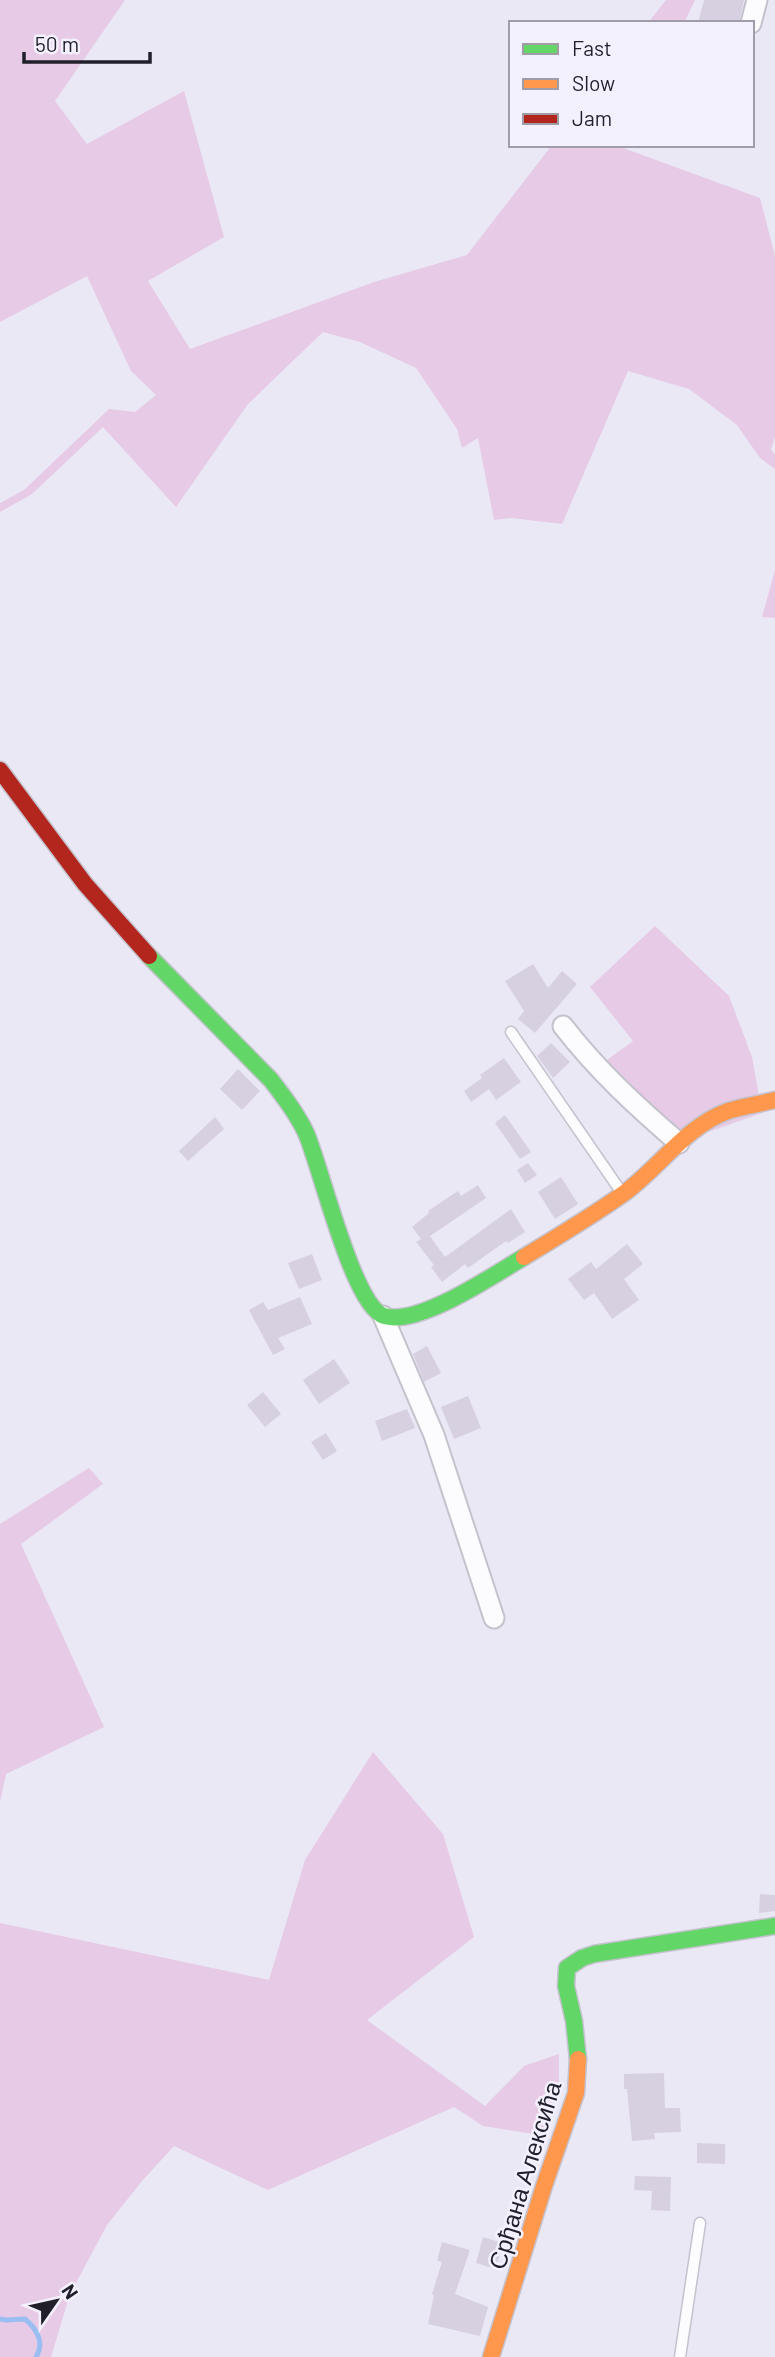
<svg xmlns="http://www.w3.org/2000/svg" width="775" height="2357" font-family="Barlow,sans-serif">
	<rect width="100%" height="100%" fill="#eae8f5"/>
	<!-- green -->
	<g fill="#e7cae6">
		<path d="M0,0H125L55,101L87,144L184,91L224,237L148,281L190,349L374,282L467,255L552,145H615L760,198L775,256V437L771,449L775,455V469L760,458L737,425L689,389L628,371L562,524L511,518L494,520L478,438L462,448L457,429L416,368L360,342L323,332L248,404L176,507L103,427L32,494L0,512V503L24,490L109,409L135,412L156,395L131,371L87,276L0,322Z"/>
		<path d="M666,0H695L684,23H648Z"/>
		<path d="M775,570V618L762,617Z"/>
		<path d="M655,926L729,996L752,1057L762,1113L691,1138L592,1071L633,1041L590,987Z"/>
		<path d="M89,1468L103,1484L21,1544L104,1727L6,1774L0,1802V1524Z"/>
		<path d="M373,1752L443,1834L474,1937L367,2020L485,2106L524,2066L559,2054V2081L546,2136L483,2126L454,2107L268,2190L174,2146L142,2181L107,2225L70,2294L51,2357H0V1923L269,1980L305,1860Z"/>
	</g>
	<g fill="none" stroke-linecap="round" stroke-linejoin="round">
		<!-- stream -->
		<path stroke="#9abdf2" stroke-width="5" d="M0,2319L6,2320L25,2319C37,2329 45,2343 36,2357"/>
	</g>
	<!-- building -->
	<g fill="#d7d0e1">
		<path d="M704,0H744L739,23H698Z"/>
		<path d="M533,964L548,988L562,971L577,984L535,1033L518,1019L524,1011L505,981Z"/>
		<path d="M551,1043L570,1062L553,1078L537,1056Z"/>
		<path d="M504,1058L521,1082L496,1100L489,1089L471,1102L464,1091L482,1078L480,1075Z"/>
		<path d="M238,1069L260,1091L242,1110L220,1089Z"/>
		<path d="M505,1115L531,1152L520,1159L495,1123Z"/>
		<path d="M215,1117L224,1129L188,1161L179,1151Z"/>
		<path d="M528,1163L537,1175L525,1183L517,1170Z"/>
		<path d="M561,1177L578,1204L555,1219L538,1192Z"/>
		<path d="M478,1185L486,1198L430,1236L445,1257L511,1209L525,1232L508,1243L506,1241L468,1268L465,1264L442,1282L431,1267L434,1265L416,1242L421,1239L412,1227L429,1213L428,1211L458,1191L461,1196Z"/>
		<path d="M627,1244L643,1264L624,1279L639,1300L612,1319L594,1293L584,1300L568,1279L591,1262L596,1269Z"/>
		<path d="M312,1254L322,1280L299,1289L288,1263Z"/>
		<path d="M300,1297L312,1324L278,1338L285,1349L273,1355L249,1310L263,1302L268,1310Z"/>
		<path d="M427,1346L441,1373L424,1382L413,1354Z"/>
		<path d="M334,1359L350,1383L319,1404L303,1380Z"/>
		<path d="M263,1392L281,1414L265,1427L247,1405Z"/>
		<path d="M468,1396L481,1428L454,1439L441,1407Z"/>
		<path d="M407,1409L415,1428L382,1441L375,1421Z"/>
		<path d="M326,1433L337,1451L323,1460L311,1442Z"/>
		<path d="M760,1894L775,1895V1911L759,1913Z"/>
		<path d="M664,2073L665,2108H680L681,2132L654,2133L655,2139L632,2141L627,2089H624V2074Z"/>
		<path d="M697,2143L725,2144V2164L697,2163Z"/>
		<path d="M635,2176L671,2177L670,2211L651,2210L652,2191L634,2190Z"/>
		<path d="M483,2237L503,2243L496,2269L476,2263Z"/>
		<path d="M442,2242L470,2250L455,2294L488,2307L480,2336L428,2324L434,2295L432,2294L442,2262L437,2261Z"/>
	</g>
	<g fill="none" stroke-linecap="round" stroke-linejoin="round">
		<!-- lane casing -->
		<g stroke="#c4c2cd" stroke-width="13">
			<g id="lane">
				<path d="M511,1032L622,1193"/>
				<path d="M680,2357L700,2223"/>
			</g>
		</g>
		<!-- street casing -->
		<g stroke="#c4c2cd" stroke-width="23">
			<g id="street">
				<path d="M751,23L757,0"/>
				<path d="M563,1026C597,1070 637,1107 679,1143"/>
				<path d="M383,1316L434,1435L494,1618"/>
			</g>
		</g>
		<!-- fast casing -->
		<g stroke="#c4c2cd" stroke-width="19">
			<g id="fast">
				<path d="M149,956L271,1080C284,1097 297,1114 306,1133C321,1167 353,1306 384,1316C418,1327 495,1274 524,1257"/>
				<path d="M578,2059L574,2021L566,1986L567,1968L582,1958L594,1954L775,1926"/>
			</g>
		</g>
		<!-- slow casing -->
		<g stroke="#c4c2cd" stroke-width="19">
			<g id="slow">
				<path d="M524,1257C557,1237 592,1216 623,1194C659,1168 686,1126 728,1111C743,1106 760,1104 775,1100"/>
				<path d="M491,2357L544,2186L576,2093L578,2059"/>
			</g>
		</g>
		<!-- jam casing -->
		<g stroke="#c4c2cd" stroke-width="19">
			<path id="jam" d="M0,770L85,884L149,956"/>
		</g>
		<!-- lane -->
		<use href="#lane" stroke="#fcfcfe" stroke-width="10"/>
		<!-- street -->
		<use href="#street" stroke="#fcfcfe" stroke-width="19"/>
		<!-- fast -->
		<use href="#fast" stroke="#63d668" stroke-width="16"/>
		<!-- slow -->
		<use href="#slow" stroke="#ff974d" stroke-width="16"/>
		<!-- jam -->
		<use href="#jam" stroke="#b3261e" stroke-width="16"/>
	</g>
	<g text-anchor="middle" dominant-baseline="central" stroke-width="5" stroke-linejoin="round" paint-order="stroke">
		<!-- street labels -->
		<g font-size="24" fill="#211f2a" stroke="#f4f1fe">
			<text transform="translate(524 2175) rotate(-73)">Срђана Алексића</text>
		</g>
	</g>
	<!-- legend -->
	<rect x="509" y="21" width="245" height="126" fill="#f4f1fe" stroke="#a09da9" stroke-width="2"/>
	<rect x="523" y="44" width="35" height="10" fill="#63d668" stroke="#a09da9" stroke-width="2"/>
	<text x="572" y="56" font-size="21" fill="#211f2a">Fast</text>
	<rect x="523" y="79" width="35" height="10" fill="#ff974d" stroke="#a09da9" stroke-width="2"/>
	<text x="572" y="91" font-size="21" fill="#211f2a">Slow</text>
	<rect x="523" y="114" width="35" height="10" fill="#b3261e" stroke="#a09da9" stroke-width="2"/>
	<text x="572" y="126" font-size="21" fill="#211f2a">Jam</text>
	<!-- north arrow -->
	<g transform="translate(56 2301) rotate(56)" stroke="#f4f1fe" stroke-width="5" paint-order="stroke">
	<path d="M0-5L12 26L0 18L-12 26Z" fill="#211f2a"/>
	<text y="-10" font-size="19" font-weight="bold" text-anchor="middle" fill="#211f2a">N</text>
	</g>
	<!-- scale -->
	<path d="M24 52v10h126v-10" fill="none" stroke="#211f2a" stroke-width="3.5"/>
	<text x="35" y="52" font-size="21" fill="#211f2a" stroke="#f4f1fe" stroke-width="5" paint-order="stroke">50 m</text>
</svg>
